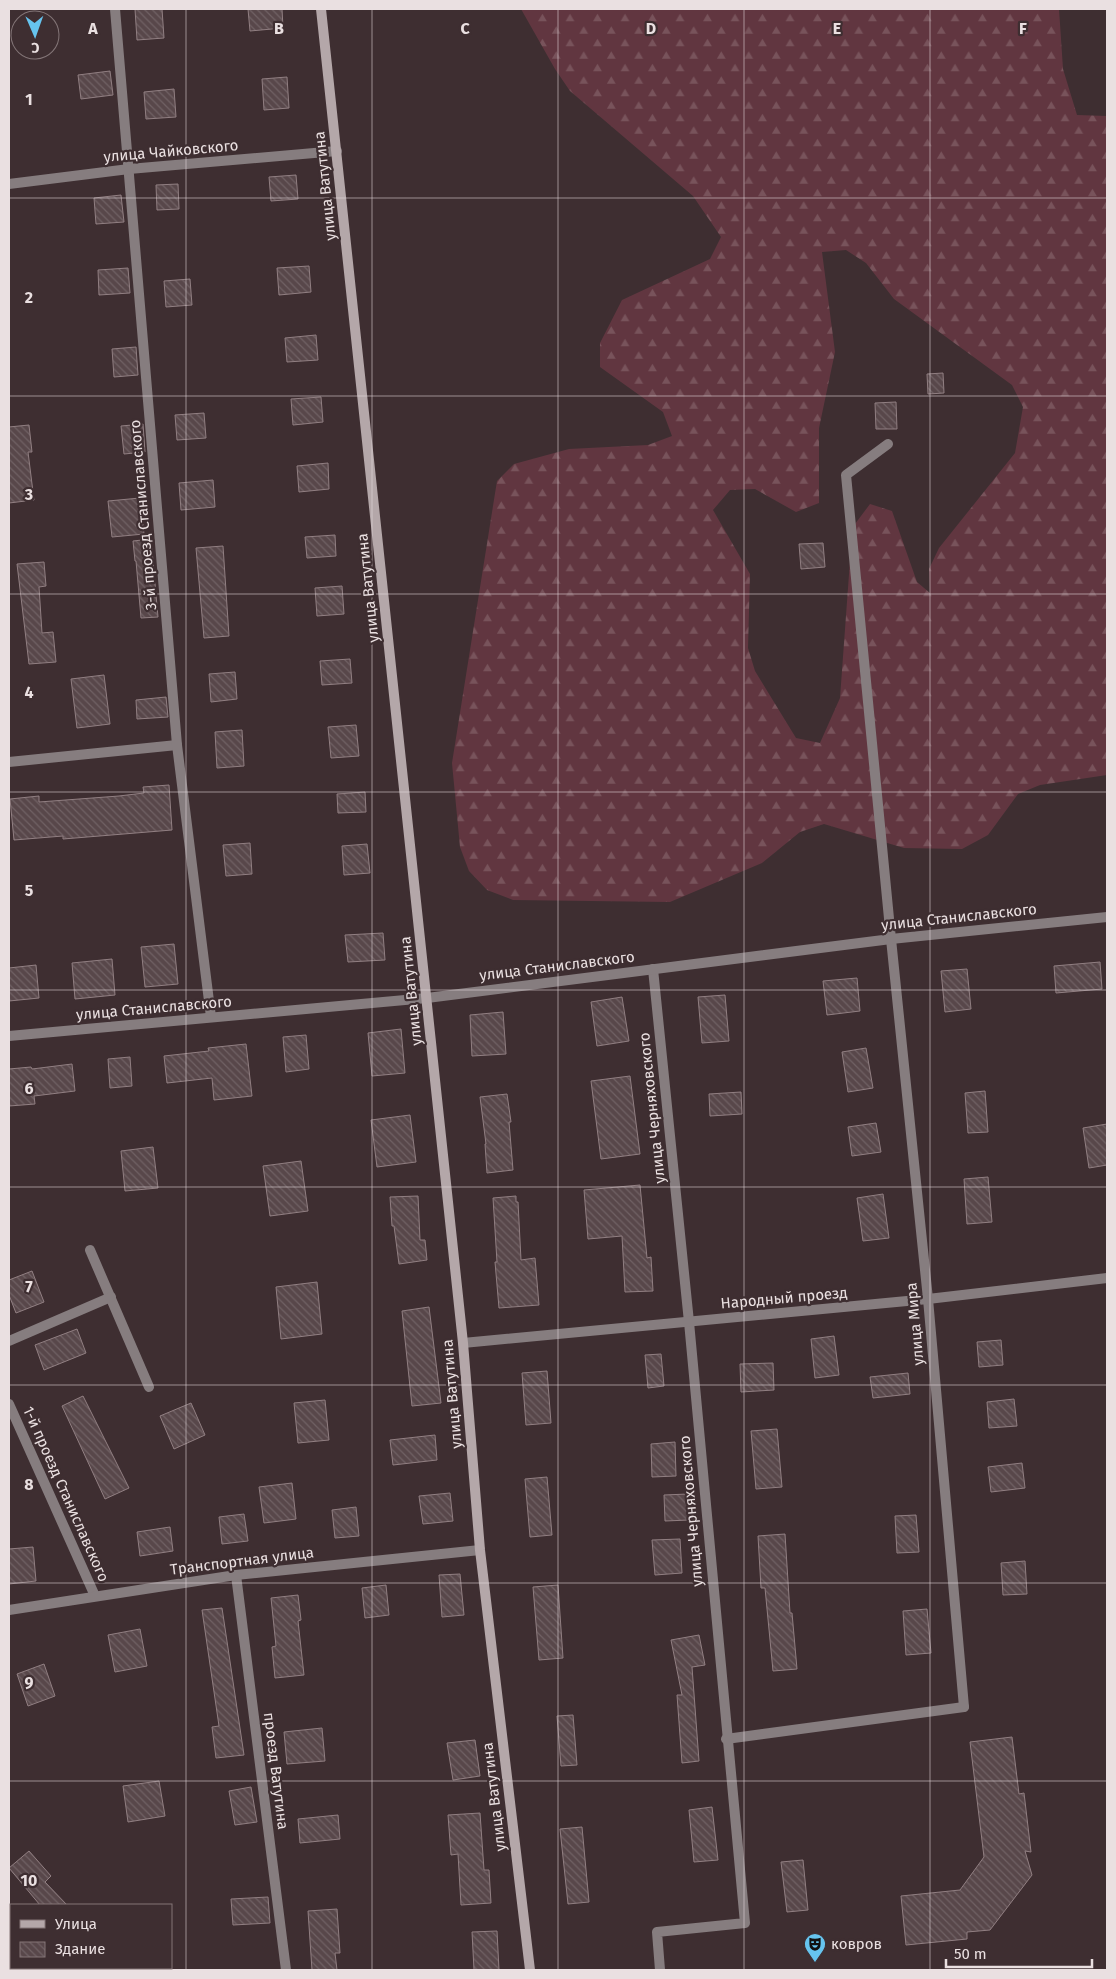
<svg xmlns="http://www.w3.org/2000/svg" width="1116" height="1979" font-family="'Fira Sans',sans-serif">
	<defs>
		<pattern id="forest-firs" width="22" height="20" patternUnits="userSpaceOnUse" patternTransform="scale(1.25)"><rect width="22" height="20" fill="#613640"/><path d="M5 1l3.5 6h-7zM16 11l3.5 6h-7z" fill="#78535b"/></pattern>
		<pattern id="building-back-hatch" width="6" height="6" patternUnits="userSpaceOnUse" patternTransform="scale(1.25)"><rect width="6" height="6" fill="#58474a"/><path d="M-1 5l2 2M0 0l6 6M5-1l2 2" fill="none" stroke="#706164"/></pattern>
	</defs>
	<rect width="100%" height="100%" fill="#3e2e31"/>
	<!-- forest -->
	<path fill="url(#forest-firs)" fill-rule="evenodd" d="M521,9H1059L1063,69L1077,115L1107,116V775L1040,785L1018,794L988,835L962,849L904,848L824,824L800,832L762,863L670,902L513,900L487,890L469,871L460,847L452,763L497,481L514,464L569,449L648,445L672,436L663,412L600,367V343L622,300L710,259L721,237L693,196L570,91L555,69ZM846,250L866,263L894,299L1012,385L1023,407L1015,453L939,548L929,569L930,593L917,582L892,511L870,504L855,524L851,547L840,698L820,743L796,738L755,671L748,648L750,574L713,510L730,490L755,489L796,512L819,503V428L835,352L822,252Z"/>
	<!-- building -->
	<g fill="url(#building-back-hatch)" stroke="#917f82">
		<path d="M135,9H162L164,38L137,40Z"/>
		<path d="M248,9H282L283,28L250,31Z"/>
		<path d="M110,71L113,95L81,99L78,75Z"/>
		<path d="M287,77L289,108L264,110L262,79Z"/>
		<path d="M174,89L176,117L146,119L144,92Z"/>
		<path d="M296,175L298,199L271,201L269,177Z"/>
		<path d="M178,184L179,209L157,210L156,185Z"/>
		<path d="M121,195L124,222L96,224L94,198Z"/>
		<path d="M309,266L311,292L279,295L277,268Z"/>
		<path d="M128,268L130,293L99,295L98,270Z"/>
		<path d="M190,279L192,305L166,307L164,281Z"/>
		<path d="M316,335L318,360L287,362L285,338Z"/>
		<path d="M136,347L138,375L114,377L112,349Z"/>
		<path d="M943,373L944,393L928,394L927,374Z"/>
		<path d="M321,397L323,422L293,425L291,399Z"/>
		<path d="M896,402L897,429H876L875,403Z"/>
		<path d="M204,413L206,438L177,440L175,415Z"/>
		<path d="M143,424L145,452L124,454L121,426Z"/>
		<path d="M29,425L32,452H28L34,500L9,503V427Z"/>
		<path d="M328,463L329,489L299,492L297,466Z"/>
		<path d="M213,480L215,507L181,510L179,483Z"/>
		<path d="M140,498L144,534L112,537L108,501Z"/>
		<path d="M335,535L336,556L307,558L305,537Z"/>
		<path d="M151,539L158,617L141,618L136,561H135L133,541Z"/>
		<path d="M823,543L825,567L801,569L799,544Z"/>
		<path d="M223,546L229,636L204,638L196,548Z"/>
		<path d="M44,562L46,586L39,587L42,633L53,632L56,662L29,664L17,564Z"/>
		<path d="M342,586L344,614L317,616L315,588Z"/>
		<path d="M350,659L352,683L322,685L320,661Z"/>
		<path d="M235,672L237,699L211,702L209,674Z"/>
		<path d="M104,675L110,724L77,728L71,679Z"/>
		<path d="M166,697L168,717L137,719L136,700Z"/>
		<path d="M356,725L359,756L331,758L328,727Z"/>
		<path d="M242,730L244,766L217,768L215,732Z"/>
		<path d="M169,785L172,830L63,839V836L14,840L10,799L39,796V802L119,796L144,793L143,787Z"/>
		<path d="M365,792L366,812L338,813L337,794Z"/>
		<path d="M250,843L252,874L226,876L223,845Z"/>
		<path d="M367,844L370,873L344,875L342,846Z"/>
		<path d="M383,933L385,960L348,962L345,935Z"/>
		<path d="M174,944L178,984L145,987L141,947Z"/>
		<path d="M112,959L115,995L75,999L72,963Z"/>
		<path d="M1100,962L1102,989L1056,993L1054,966Z"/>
		<path d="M36,965L39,998L9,1001V968Z"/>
		<path d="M967,969L971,1009L945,1012L941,971Z"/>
		<path d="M857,978L860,1011L827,1015L823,981Z"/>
		<path d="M725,995L729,1041L702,1043L698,997Z"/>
		<path d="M622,997L629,1041L597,1046L591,1002Z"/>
		<path d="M503,1012L506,1054L472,1056L470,1015Z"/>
		<path d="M401,1029L405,1073L372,1076L368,1033Z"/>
		<path d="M306,1035L309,1069L286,1072L283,1037Z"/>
		<path d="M246,1044L252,1096L214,1100L212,1078L167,1083L164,1056L209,1051L208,1048Z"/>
		<path d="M866,1048L873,1088L848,1092L842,1052Z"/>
		<path d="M130,1057L132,1086L110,1088L108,1059Z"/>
		<path d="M72,1064L75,1091L34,1096L35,1104L9,1106V1069L31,1067L32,1069Z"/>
		<path d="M630,1076L640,1154L601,1159L591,1081Z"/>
		<path d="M985,1091L988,1132L968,1133L965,1093Z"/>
		<path d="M741,1092L742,1114L710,1116L709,1094Z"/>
		<path d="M507,1094L511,1122H509L513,1170L487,1173L485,1144H486L480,1097Z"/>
		<path d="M410,1115L416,1162L377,1167L371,1120Z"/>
		<path d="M876,1123L881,1152L852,1156L848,1127Z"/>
		<path d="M1107,1124V1165L1089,1168L1083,1128Z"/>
		<path d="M153,1147L158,1188L125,1191L121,1151Z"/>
		<path d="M301,1161L308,1211L270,1216L263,1166Z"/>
		<path d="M988,1177L992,1222L967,1224L964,1179Z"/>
		<path d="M640,1185L647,1258L651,1257L653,1291L625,1292L622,1236L588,1239L584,1190Z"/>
		<path d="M883,1194L889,1238L863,1241L857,1198Z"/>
		<path d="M418,1196L420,1240H425L427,1260L399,1264L394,1226H392L390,1197Z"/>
		<path d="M516,1196V1202H518L521,1260L535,1258L539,1305L499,1308L495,1262H497L493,1198Z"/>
		<path d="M32,1271L44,1302L16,1313L9,1295V1280Z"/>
		<path d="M317,1282L322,1334L281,1339L276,1287Z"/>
		<path d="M429,1307L441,1403L412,1406L402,1311Z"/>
		<path d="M77,1329L86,1353L44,1370L35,1345Z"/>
		<path d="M834,1336L839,1375L815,1378L811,1339Z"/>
		<path d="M1001,1340L1003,1365L979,1367L977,1342Z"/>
		<path d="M661,1354L664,1386L648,1388L645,1355Z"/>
		<path d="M773,1363L774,1390L741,1392L740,1364Z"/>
		<path d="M547,1371L551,1423L526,1425L522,1373Z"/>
		<path d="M908,1373L910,1394L873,1398L870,1377Z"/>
		<path d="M83,1396L129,1488L105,1499L62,1406Z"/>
		<path d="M1014,1399L1017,1426L989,1428L987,1402Z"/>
		<path d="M325,1400L329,1440L298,1443L294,1403Z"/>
		<path d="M191,1403L205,1435L174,1449L160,1416Z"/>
		<path d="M777,1429L782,1487L756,1489L751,1431Z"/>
		<path d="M435,1435L437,1460L393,1465L390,1440Z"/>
		<path d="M675,1442L676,1476L652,1477L651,1444Z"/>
		<path d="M1022,1463L1025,1488L991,1492L988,1467Z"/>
		<path d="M547,1477L552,1535L530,1537L525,1479Z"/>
		<path d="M292,1483L296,1519L264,1523L259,1487Z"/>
		<path d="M450,1493L453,1521L423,1524L419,1496Z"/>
		<path d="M688,1494L689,1520L665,1521L664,1495Z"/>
		<path d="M356,1507L359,1536L335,1538L332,1510Z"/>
		<path d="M244,1514L248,1541L222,1544L219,1517Z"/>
		<path d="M916,1515L919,1552L897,1553L895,1516Z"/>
		<path d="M170,1527L173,1551L140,1556L137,1532Z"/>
		<path d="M785,1534L790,1613H792L797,1669L773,1671L765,1588H761L758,1536Z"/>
		<path d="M680,1539L682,1573L655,1575L652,1540Z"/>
		<path d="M33,1547L36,1581L9,1584V1549Z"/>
		<path d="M1025,1561L1027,1594L1003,1595L1001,1563Z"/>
		<path d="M460,1574L464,1615L442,1617L439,1575Z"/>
		<path d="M386,1585L389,1615L365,1618L362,1588Z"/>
		<path d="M558,1585L563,1658L539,1660L533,1587Z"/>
		<path d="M298,1595L301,1620L298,1621L304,1675L275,1678L272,1647L276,1646L271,1598Z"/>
		<path d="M222,1608L244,1755L216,1758L212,1727L219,1726L202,1610Z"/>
		<path d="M927,1609L931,1653L906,1655L903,1611Z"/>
		<path d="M140,1629L147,1666L115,1672L108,1635Z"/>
		<path d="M699,1635L705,1665L692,1667L699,1761L682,1763L677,1695H682L671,1640Z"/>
		<path d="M44,1664L55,1696L28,1706L17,1674Z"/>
		<path d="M573,1715L577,1765L561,1766L557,1716Z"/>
		<path d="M322,1728L325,1761L287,1764L284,1732Z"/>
		<path d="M1012,1737L1019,1794L1024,1793L1031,1852L1025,1851L1032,1875L990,1930L967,1932V1939L906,1945L901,1896L960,1890L984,1857L970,1742Z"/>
		<path d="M475,1740L480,1776L453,1780L447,1743Z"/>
		<path d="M159,1781L165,1816L128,1822L123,1786Z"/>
		<path d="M251,1787L257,1822L235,1825L229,1791Z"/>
		<path d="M712,1807L718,1860L694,1862L689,1810Z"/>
		<path d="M480,1813L484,1870H489L491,1903L461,1905L458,1854L451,1855L448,1815Z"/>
		<path d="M338,1815L340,1839L300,1843L298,1819Z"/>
		<path d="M582,1827L589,1902L568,1904L560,1829Z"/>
		<path d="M29,1851L51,1876L45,1882L67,1905H40L9,1868Z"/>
		<path d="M803,1860L808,1910L787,1912L781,1862Z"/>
		<path d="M268,1897L270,1923L233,1925L231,1899Z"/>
		<path d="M337,1909L340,1953H335L337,1970H312L308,1911Z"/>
		<path d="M497,1931L499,1970H474L472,1932Z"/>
	</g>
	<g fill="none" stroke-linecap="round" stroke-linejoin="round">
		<!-- lane -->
		<g stroke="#867d7f" stroke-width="10">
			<path d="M888,444L846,475L891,939"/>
			<path d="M9,762L177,745"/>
			<path d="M90,1250L149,1387"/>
			<path d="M9,1341L111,1297"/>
			<path d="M726,1739L964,1707"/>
		</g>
		<!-- street -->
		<g stroke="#867d7f" stroke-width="10">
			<path d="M115,9L177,745L211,1017"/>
			<path d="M9,184L129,169L337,151"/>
			<path d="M891,939L928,1299L964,1707"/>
			<path d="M653,969L689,1322L745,1923L657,1932L660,1970"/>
			<path d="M9,1036L427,998L891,939L1107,917"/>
			<path d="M463,1343L928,1299L1107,1278"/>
			<path d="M9,1404L95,1596"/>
			<path d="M236,1575L286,1970"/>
			<path d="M9,1610L236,1575L480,1550"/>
		</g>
		<!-- secondary -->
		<path stroke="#b4a7a9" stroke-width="10" d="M321,9L463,1343L480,1550L530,1970"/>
	</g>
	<!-- grid -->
	<path fill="none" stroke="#eae0e1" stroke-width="1" stroke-opacity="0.55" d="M186,9V1970M372,9V1970M558,9V1970M744,9V1970M930,9V1970M9,198H1107M9,396H1107M9,594H1107M9,792H1107M9,990H1107M9,1187H1107M9,1385H1107M9,1583H1107M9,1781H1107"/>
	<!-- icons -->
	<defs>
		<g id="theatre-pin" transform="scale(1.125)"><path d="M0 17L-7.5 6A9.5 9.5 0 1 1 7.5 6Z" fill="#66c4ef" stroke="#3e2e31"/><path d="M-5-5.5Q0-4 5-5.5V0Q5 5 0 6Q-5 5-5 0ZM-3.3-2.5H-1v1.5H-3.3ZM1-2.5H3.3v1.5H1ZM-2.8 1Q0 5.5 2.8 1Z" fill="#111"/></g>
	</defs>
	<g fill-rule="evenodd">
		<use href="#theatre-pin" x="815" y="1944"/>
	</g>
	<g text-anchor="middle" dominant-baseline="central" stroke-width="4.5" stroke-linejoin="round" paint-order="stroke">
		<!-- street labels -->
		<g font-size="15" fill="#eae0e1" stroke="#3e2e31">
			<text transform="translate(171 151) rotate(-5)">улица Чайковского</text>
			<text transform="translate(325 186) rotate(-96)">улица Ватутина</text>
			<text transform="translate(143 515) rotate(-95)">3-й проезд Станиславского</text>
			<text transform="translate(368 588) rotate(-96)">улица Ватутина</text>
			<text transform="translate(959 917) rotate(-6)">улица Станиславского</text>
			<text transform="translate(557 966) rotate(-7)">улица Станиславского</text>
			<text transform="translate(411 991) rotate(-96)">улица Ватутина</text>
			<text transform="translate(154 1008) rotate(-5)">улица Станиславского</text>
			<text transform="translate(652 1108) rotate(-96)">улица Черняховского</text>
			<text transform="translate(784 1298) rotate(-5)">Народный проезд</text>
			<text transform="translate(915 1324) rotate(-95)">улица Мира</text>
			<text transform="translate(452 1394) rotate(-95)">улица Ватутина</text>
			<text transform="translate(66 1494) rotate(66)">1-й проезд Станиславского</text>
			<text transform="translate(691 1511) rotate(-95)">улица Черняховского</text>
			<text transform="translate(242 1561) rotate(-7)">Транспортная улица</text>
			<text transform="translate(276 1771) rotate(83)">проезд Ватутина</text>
			<text transform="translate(494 1797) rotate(-97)">улица Ватутина</text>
		</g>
		<!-- poi labels -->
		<g font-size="15" fill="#eae0e1" stroke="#3e2e31" text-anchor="start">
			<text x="831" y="1944">ковров</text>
		</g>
	</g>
	<g font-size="16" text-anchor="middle" font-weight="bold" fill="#eae0e1" stroke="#3e2e31" stroke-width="4.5" stroke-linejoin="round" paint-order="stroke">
		<text x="93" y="34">A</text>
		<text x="279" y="34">B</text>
		<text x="465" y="34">C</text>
		<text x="651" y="34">D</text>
		<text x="837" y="34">E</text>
		<text x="1023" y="34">F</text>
		<text x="29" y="105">1</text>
		<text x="29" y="303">2</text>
		<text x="29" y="500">3</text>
		<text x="29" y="698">4</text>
		<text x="29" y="896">5</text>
		<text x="29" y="1094">6</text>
		<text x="29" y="1292">7</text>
		<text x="29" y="1490">8</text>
		<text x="29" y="1688">9</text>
		<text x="29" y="1886">10</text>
	</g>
	<!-- border -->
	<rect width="1116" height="1979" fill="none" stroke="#eae0e1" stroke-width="20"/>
	<!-- legend -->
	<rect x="10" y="1904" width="162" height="65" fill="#3e2e31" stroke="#837577"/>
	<rect x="20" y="1920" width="25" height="8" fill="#b4a7a9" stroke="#837577"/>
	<text x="55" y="1929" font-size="15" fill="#eae0e1">Улица</text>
	<rect x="20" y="1942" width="25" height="15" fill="url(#building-back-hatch)" stroke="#837577"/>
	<text x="55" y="1954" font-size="15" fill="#eae0e1">Здание</text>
	<!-- north arrow -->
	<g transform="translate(35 35) rotate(178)"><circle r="24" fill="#3e2e31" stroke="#837577"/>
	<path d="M0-4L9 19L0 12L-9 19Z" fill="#66c4ef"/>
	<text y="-8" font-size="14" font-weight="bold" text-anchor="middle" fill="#eae0e1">С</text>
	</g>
	<!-- scale -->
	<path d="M946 1959v8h146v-8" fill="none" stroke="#eae0e1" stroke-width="2.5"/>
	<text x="954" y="1959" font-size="15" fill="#eae0e1" stroke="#3e2e31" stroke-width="4" paint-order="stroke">50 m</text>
</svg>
